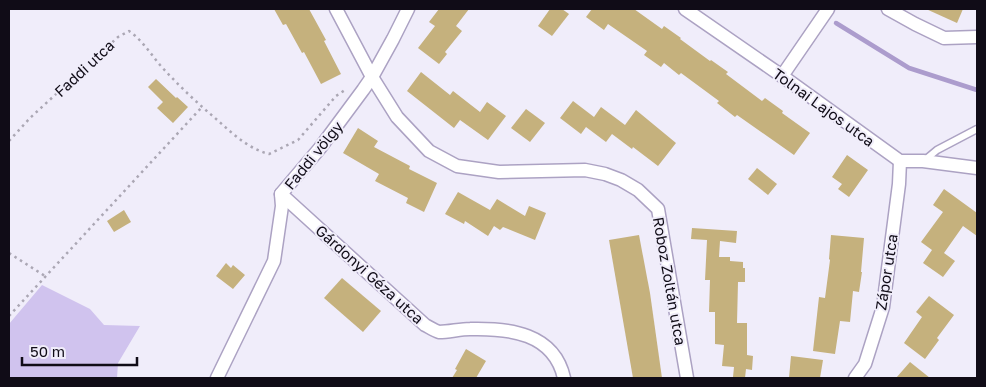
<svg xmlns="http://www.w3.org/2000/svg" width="986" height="387" font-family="'Golos Text',sans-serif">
	<rect width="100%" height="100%" fill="#f0edfa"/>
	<!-- green -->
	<path fill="#d0c3ee" d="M42,285L90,309L104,325L140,326L118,363L117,378H9V324Z"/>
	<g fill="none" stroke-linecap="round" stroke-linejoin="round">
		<!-- stream -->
		<path stroke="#ac9ccd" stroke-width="4.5" d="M836,23L909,68L977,90"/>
	</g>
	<!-- building -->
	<g fill="#c5b17d">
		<path d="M274,9H309L326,40L324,41L341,74L321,84L304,52L302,53L286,24L283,25Z"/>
		<path d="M439,9H469L456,26L462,31L445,52L447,54L439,64L418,48L435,26L429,22Z"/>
		<path d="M550,9H562L569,14L552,36L538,26Z"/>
		<path d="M592,9H634L662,29L664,26L681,38L680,39L710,61L711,60L728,72L726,74L762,101L765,98L783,111L782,113L810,133L794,155L737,115L735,117L717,103L719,101L681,73L679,75L664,63L661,67L644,55L647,51L608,24L604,30L586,17Z"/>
		<path d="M926,9H963L957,23Z"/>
		<path d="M421,72L450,95L453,91L480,112L487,102L506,116L488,140L460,120L454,128L407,91Z"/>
		<path d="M156,79L176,98L177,97L188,107L173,123L157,108L163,102L148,87Z"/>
		<path d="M573,101L594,117L601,107L625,125L636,110L676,143L658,166L633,147L632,149L612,134L606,142L586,127L581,134L560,118Z"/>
		<path d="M526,109L545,123L530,142L511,128Z"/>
		<path d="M358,128L378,141L374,147L410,166L409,169L437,183L424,212L406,203L408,198L375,181L379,174L343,153Z"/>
		<path d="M847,155L868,170L849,197L838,189L842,184L832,177Z"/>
		<path d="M757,168L777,184L768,195L748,179Z"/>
		<path d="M944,189L977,213V236L963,226L944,253L955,261L943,277L923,263L932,250L921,242L943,212L933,205Z"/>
		<path d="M458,192L490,210L497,199L525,216L529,206L546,213L535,240L503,227L500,230L494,226L488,236L465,221L464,224L445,214Z"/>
		<path d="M124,210L131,222L114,232L107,221Z"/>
		<path d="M692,228L737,231L736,243L720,241L719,257H730V261L743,262V268H745V282H738L737,323H747V355L753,356L752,370L746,369L745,378L733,377L734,367L722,366L724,345L715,344V312H709L710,280H705L707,240L691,239Z"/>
		<path d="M639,235L650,293L662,378H633L609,240Z"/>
		<path d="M831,235L864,238L861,272H862L859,292L853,291L850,322L840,321L835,354L813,351L819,297L825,298L830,260L829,259Z"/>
		<path d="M226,263L231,268L233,265L245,275L233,289L216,276Z"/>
		<path d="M342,278L381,311L363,332L324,298Z"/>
		<path d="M929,296L954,315L937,338L939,340L925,359L904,343L922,317L916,312Z"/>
		<path d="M466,349L486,361L476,378H452L457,370L455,369Z"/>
		<path d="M791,356L823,360L820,378H789Z"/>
		<path d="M910,362L930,378H896Z"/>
	</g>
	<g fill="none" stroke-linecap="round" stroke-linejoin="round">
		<!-- lane casing -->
		<g stroke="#aca2c3" stroke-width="9">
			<path id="lane" d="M925,160L937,150L977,129"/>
		</g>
		<!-- street casing -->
		<g stroke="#aca2c3" stroke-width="15">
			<g id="street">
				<path d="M336,9L372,77L397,117L429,151L457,166L499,172L585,170L605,174L621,180L638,190L658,209L687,378"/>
				<path d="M685,9L782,76L900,161H923L977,168"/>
				<path d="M888,9L915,24L944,38L977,37"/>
				<path d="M782,76L828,9"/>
				<path d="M281,194L425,325C429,327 435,331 439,332C449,332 460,329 470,329C509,328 554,333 564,378"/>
				<path d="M217,378L274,261L282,206L281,194L320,148L363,90L372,77L393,39L408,9"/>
				<path d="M855,378L865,364L883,307L899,184L900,161"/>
			</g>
		</g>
		<!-- path -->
		<g stroke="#aba7b4" stroke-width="2.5" stroke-dasharray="2.5 4" stroke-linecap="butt">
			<path d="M9,141L30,118L118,37L129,31C142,40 150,53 160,65C177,84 196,102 215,118C232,133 247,148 269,154L298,140L336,96L345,90"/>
			<path d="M9,253L45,276"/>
			<path d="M9,316L202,107"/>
		</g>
		<!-- lane -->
		<use href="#lane" stroke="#fff" stroke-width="6"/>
		<!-- street -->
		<use href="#street" stroke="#fff" stroke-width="12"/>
	</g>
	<g text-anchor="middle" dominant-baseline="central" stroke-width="4" stroke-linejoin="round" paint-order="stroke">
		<!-- street labels -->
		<g font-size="15" fill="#100c17" stroke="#f0edfa">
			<text transform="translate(84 68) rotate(-43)">Faddi utca</text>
			<text transform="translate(824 107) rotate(36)">Tolnai Lajos utca</text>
			<text transform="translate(313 155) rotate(-51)">Faddi völgy</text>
			<text transform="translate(886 272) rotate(-81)">Zápor utca</text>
			<text transform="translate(370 274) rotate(42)">Gárdonyi Géza utca</text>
			<text transform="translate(670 281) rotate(80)">Roboz Zoltán utca</text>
		</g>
	</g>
	<!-- border -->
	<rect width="986" height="387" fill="none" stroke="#100c17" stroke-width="20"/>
	<!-- scale -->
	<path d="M22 357v8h115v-8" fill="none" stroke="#100c17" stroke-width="2.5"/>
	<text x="30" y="357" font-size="15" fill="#100c17" stroke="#f0edfa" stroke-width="4" paint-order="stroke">50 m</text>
</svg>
